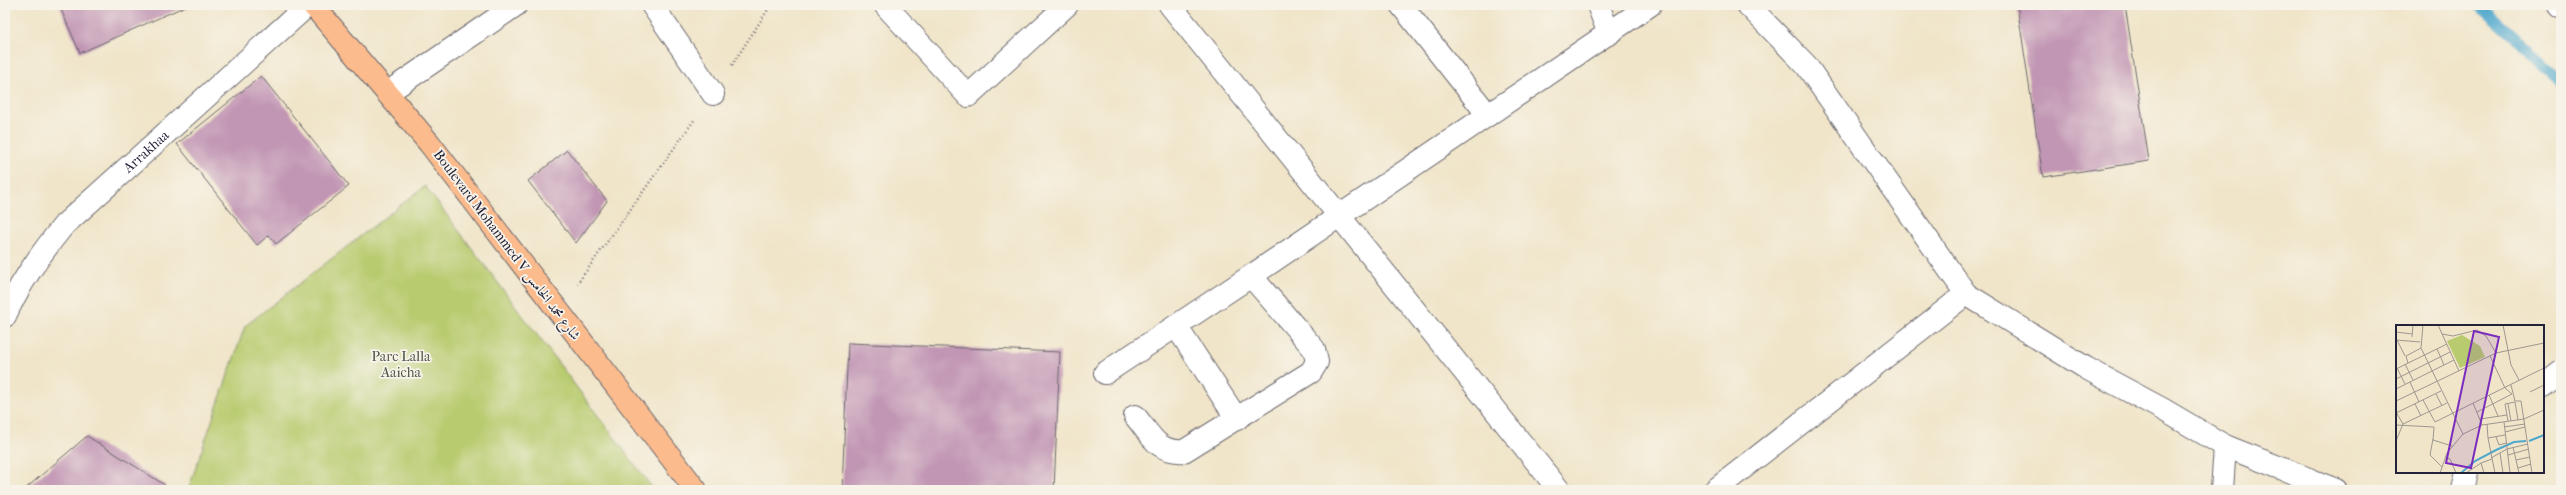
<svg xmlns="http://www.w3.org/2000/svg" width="2566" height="495" font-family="'IM FELL French Canon',Amiri,serif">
	<rect width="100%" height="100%" fill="#f7f3e8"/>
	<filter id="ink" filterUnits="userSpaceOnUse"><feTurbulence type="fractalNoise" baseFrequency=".025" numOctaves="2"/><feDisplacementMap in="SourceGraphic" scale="8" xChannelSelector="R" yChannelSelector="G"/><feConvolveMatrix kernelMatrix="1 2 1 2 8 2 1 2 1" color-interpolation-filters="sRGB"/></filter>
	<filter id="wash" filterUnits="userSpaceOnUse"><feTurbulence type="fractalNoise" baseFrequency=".012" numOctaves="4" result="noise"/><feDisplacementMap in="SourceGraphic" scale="16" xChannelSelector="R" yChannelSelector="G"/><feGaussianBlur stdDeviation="0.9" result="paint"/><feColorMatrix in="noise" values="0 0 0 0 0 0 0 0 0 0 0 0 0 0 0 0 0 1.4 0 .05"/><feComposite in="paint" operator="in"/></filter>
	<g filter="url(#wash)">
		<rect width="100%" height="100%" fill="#f0e5c9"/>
		<!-- green -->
		<path fill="#b8cb6e" stroke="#6d7654" d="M425,186L654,490H188L245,326Z"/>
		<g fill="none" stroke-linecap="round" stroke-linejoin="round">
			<!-- stream -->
			<path stroke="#50a8cd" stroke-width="11" d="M2478,5L2561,78"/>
		</g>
		<g id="blocks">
			<!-- building -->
			<g fill="#c195b4">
				<path d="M59,5H188L80,53Z"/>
				<path d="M2017,5H2125L2149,161L2043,177Z"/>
				<path d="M261,76L349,186L276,244L269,235L257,245L177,144Z"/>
				<path d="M567,150L607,201L576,243L528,181Z"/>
				<path d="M848,343L1060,352L1054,490H842Z"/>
				<path d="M87,436L165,485L162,490H24Z"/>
			</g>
		</g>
	</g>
	<g filter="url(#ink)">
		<use href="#blocks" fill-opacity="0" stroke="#6a666d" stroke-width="1"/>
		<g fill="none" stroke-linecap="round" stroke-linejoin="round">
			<!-- minor casing -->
			<g stroke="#6a666d" stroke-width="24">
				<g id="minor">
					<path d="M652,5L713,94"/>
					<path d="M885,5L968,96L1067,5"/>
					<path d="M1170,5L1559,490"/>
					<path d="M1401,5L1488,115"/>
					<path d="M1598,5L1609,34"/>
					<path d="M1748,5L1806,65L1966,294L2086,368L2164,410L2225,446L2336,490"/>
					<path d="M2560,5L2561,6"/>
					<path d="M387,93L516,5"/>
					<path id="s1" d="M5,316C20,282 41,253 64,225L308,5"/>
					<path d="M1176,326L1237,419"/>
					<path d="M1105,373L1251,276"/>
					<path d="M2543,386L2561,372"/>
					<path d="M1135,416C1151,435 1157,453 1184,451L1311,372L1317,362L1314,349L1251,276L1650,5"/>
					<path d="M1715,490L1966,294"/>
					<path d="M2222,490L2225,446"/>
					<path d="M2463,490L2467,472"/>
				</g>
			</g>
			<!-- major casing -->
			<g stroke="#6a666d" stroke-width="24">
				<path id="major" d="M313,5L430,144L696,490"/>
			</g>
			<!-- path -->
			<g stroke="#6a666d" stroke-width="2.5" stroke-dasharray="1 3" stroke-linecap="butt">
				<path d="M732,65L771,5"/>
				<path d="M577,284L695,119"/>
			</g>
			<!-- minor -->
			<use href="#minor" stroke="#fff" stroke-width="22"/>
			<!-- major -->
			<use href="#major" stroke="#fbbb8c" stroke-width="22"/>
		</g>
	</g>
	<g text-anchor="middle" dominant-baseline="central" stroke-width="3.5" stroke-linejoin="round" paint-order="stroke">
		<!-- street labels -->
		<g font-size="14" fill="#22223b" stroke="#f7f3e8">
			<text stroke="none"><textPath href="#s1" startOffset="219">Arrakhaa</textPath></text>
			<text transform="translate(507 245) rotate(53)">Boulevard Mohammed V شارع محمد الخامس</text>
		</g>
		<!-- park labels -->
		<g font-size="14" fill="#4f554a" stroke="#f7f3e8">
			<text x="401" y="356">Parc Lalla<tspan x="401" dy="16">Aaicha</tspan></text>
		</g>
	</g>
	<!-- overview -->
	<g transform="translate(2396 325)">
		<rect width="148" height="148" fill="#f0e5c9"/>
		<path d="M66,10L84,21L89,32L64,43L51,16Z" fill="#b8cb6e"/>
		<path fill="none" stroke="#50a8cd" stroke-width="2" d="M133,116L148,110M65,148L79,136L100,125L118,117L130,116"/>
		<path fill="none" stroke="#9e9790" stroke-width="1" d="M27,0L25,23L67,109M42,0L63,46M107,0L115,40L123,55M0,7L16,9M46,9L57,11L81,5L90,11L100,28M16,12L17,0M0,15L24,17M1,15L9,31M41,24L48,40M94,31L109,63L116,69M12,38L10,31L25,23M9,39L17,55M1,43L9,59M0,44L51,19M0,54L54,27M14,57L23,77M115,60L119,76H125L136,148M0,64L58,35M134,67L148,60M40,69L46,81M93,70L102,91M27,75L39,97L148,43M0,76L100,28L148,18M119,77L122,95M77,78L86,100M19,79L25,91M112,79L115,96M0,87L7,99M81,87L116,69M0,88L45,66M84,94L111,90M112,96L109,79L119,77M108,97L114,148M91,99L92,113L109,110M0,100L38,102L37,115L56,121M108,102L129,99M109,107L129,102M100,112L103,120L110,118M92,113L99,148M37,114L34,130L46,142M0,116L7,99L51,78M117,122L123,148M104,128L107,148M112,130L133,124M49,132L54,134L60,148M95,133L111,124L132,119M120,135L134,132M122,143L135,139M44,148L51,128L67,109L86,100L128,94L148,85M70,148L85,138M88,148L85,138L96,134"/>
		<path fill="#7b2cbf" fill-opacity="0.15" stroke="#7b2cbf" stroke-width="2" d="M78,6L103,12L75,143L50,138Z"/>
		<rect width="148" height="148" fill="none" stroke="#22223b" stroke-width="2"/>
	</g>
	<!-- margin -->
	<rect width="2566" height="495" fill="none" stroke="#f7f3e8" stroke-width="20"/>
</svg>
